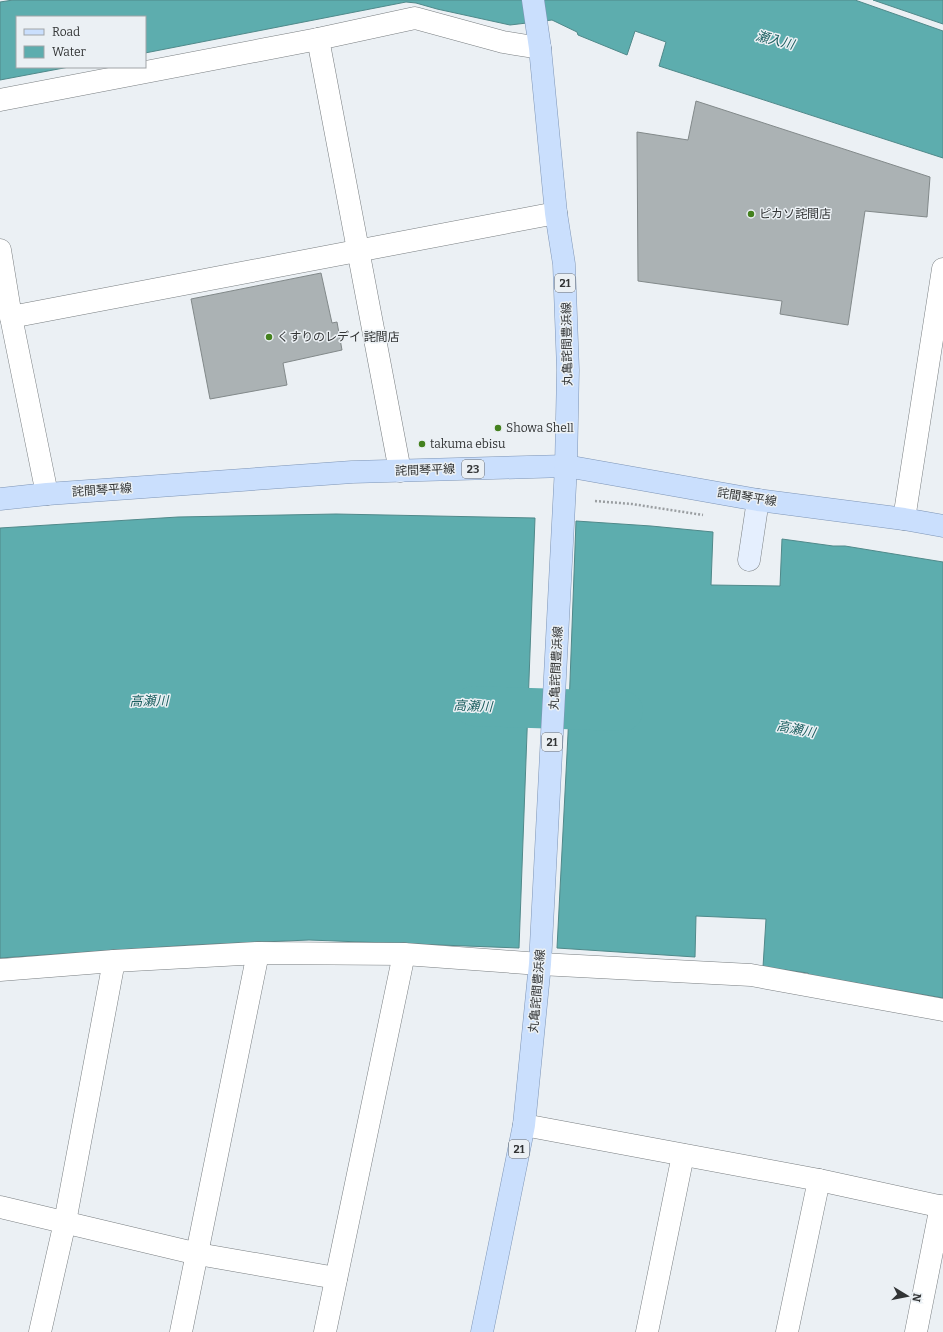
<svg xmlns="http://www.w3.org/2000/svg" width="943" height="1332" font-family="Bitter,'Noto Sans JP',serif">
	<rect width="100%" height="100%" fill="#ebf0f4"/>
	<!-- water -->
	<g fill="#5dadae" stroke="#50898a">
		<path d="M13,0H855L943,31V158L659,66L666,42L635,31L627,55L578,35L577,32L552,20L510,25L437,9L416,3L406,2L145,53V17H17V67H69L0,80V2Z"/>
		<path d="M873,0H943V24Z"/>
		<path d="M336,514L535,518L519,948L309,940L192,945L0,958V528L178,517Z"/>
		<path d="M576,521L651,526L713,532L711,585L780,586L782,539L833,546H845L943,562V998L809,975L808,973L785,970L784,971L763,967L766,919L696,916L695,957L557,948L568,734Z"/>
	</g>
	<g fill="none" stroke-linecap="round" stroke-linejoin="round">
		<!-- river -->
		<path stroke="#5dadae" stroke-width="40" d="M474,706L623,711"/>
	</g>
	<!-- building -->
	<g fill="#abb2b4" stroke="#82898a">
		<path d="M696,101L930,177L927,217L865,211L848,325L780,314L782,301L638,281L637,132L688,140Z"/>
		<path d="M321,273L332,323L337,322L342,350L283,363L287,385L210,399L191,299Z"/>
	</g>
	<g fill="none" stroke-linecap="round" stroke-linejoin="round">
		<!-- street casing -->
		<g stroke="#797e81" stroke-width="23">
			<g id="street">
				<path d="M318,39L400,471"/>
				<path d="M0,100L318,39L415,18L503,42L540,48"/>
				<path d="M0,250L11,317L47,494"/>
				<path d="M11,317L556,213"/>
				<path d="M904,519L943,269"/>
				<path d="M0,970L114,961L258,953L404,954L540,964L751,975L943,1010"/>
				<path d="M524,1125L819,1180L943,1207"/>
				<path d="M0,1207L198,1254L336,1278"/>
				<path d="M40,1332L65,1222L114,961"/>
				<path d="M181,1332L258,953"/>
				<path d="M325,1332L404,954"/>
				<path d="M647,1332L683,1155"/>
				<path d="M787,1332L819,1180"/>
				<path d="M916,1332L941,1206"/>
			</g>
		</g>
		<!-- secondary casing -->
		<g stroke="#797e81" stroke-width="23">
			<path id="secondary" d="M749,560L758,500"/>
		</g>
		<!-- primary casing -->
		<g stroke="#7e95b6" stroke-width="23">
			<g id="primary">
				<path d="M0,499L47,494L352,472L566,466L758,500L904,519L943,526"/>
				<path d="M482,1332L524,1125L540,964L566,466L568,370L564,264L556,213L540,48L533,0"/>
			</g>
		</g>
		<!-- path -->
		<path stroke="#9a9ea1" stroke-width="2.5" stroke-dasharray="2 2" stroke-linecap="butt" d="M595,501L632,504L703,515"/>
		<!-- street -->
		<use href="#street" stroke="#fff" stroke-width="22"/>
		<!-- secondary -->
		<use href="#secondary" stroke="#e5effe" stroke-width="22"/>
		<!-- primary -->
		<use href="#primary" stroke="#cadffd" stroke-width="22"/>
	</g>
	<!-- markers -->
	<g fill="#44811e" stroke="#ebf0f4" stroke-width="1.5">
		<circle cx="751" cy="214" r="4"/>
		<circle cx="269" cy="337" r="4"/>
		<circle cx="498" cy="428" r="4"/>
		<circle cx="422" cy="444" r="4"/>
	</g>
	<g text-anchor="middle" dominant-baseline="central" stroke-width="3" stroke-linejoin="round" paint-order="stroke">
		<!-- shield labels -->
		<g fill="#ebf0f4" stroke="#6a6c6e" stroke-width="1">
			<rect x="555" y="274" width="20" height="18" rx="3"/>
			<rect x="462" y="460" width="22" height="18" rx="3"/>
			<rect x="542" y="733" width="20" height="18" rx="3"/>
			<rect x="509" y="1140" width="20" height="18" rx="3"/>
		</g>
		<g font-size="11" font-weight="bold" fill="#323435">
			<text x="565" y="283">21</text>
			<text x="473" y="469">23</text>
			<text x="552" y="742">21</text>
			<text x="519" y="1149">21</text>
		</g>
		<!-- poi labels -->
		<g font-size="12" fill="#323435" stroke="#ebf0f4" text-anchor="start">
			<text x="759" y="214">ピカソ詫間店</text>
			<text x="277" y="337">くすりのレデイ 詫間店</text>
			<text x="506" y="428">Showa Shell</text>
			<text x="430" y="444">takuma ebisu</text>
		</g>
		<!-- street labels -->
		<g font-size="12" fill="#323435" stroke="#ebf0f4">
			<text transform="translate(567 344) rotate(-91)">丸亀詫間豊浜線</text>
			<text transform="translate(425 470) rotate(-2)">詫間琴平線</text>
			<text transform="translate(102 490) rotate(-4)">詫間琴平線</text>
			<text transform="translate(747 497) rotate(9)">詫間琴平線</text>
			<text transform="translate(556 668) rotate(-87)">丸亀詫間豊浜線</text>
			<text transform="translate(537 991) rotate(-85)">丸亀詫間豊浜線</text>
		</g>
		<!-- water labels -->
		<g font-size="13" font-style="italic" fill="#1c5f60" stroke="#ebf0f4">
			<text transform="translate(775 40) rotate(14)">瀬入川</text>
			<text transform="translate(149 701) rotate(-1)">高瀬川</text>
			<text transform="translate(473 706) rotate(2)">高瀬川</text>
			<text transform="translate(796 729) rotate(11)">高瀬川</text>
		</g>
	</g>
	<!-- legend -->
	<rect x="16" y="16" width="130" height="52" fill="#ebf0f4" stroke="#a1a5a8"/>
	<rect x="24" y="29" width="20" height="6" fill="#cadffd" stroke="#a1a5a8"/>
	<text x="52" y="36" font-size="12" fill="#323435">Road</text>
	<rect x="24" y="46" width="20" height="12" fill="#5dadae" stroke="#a1a5a8"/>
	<text x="52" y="56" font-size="12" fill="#323435">Water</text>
	<!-- north arrow -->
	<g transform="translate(907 1296) rotate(100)" stroke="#ebf0f4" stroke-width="3" paint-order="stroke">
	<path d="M0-3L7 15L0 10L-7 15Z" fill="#323435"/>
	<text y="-6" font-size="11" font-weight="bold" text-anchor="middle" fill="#323435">N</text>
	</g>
</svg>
